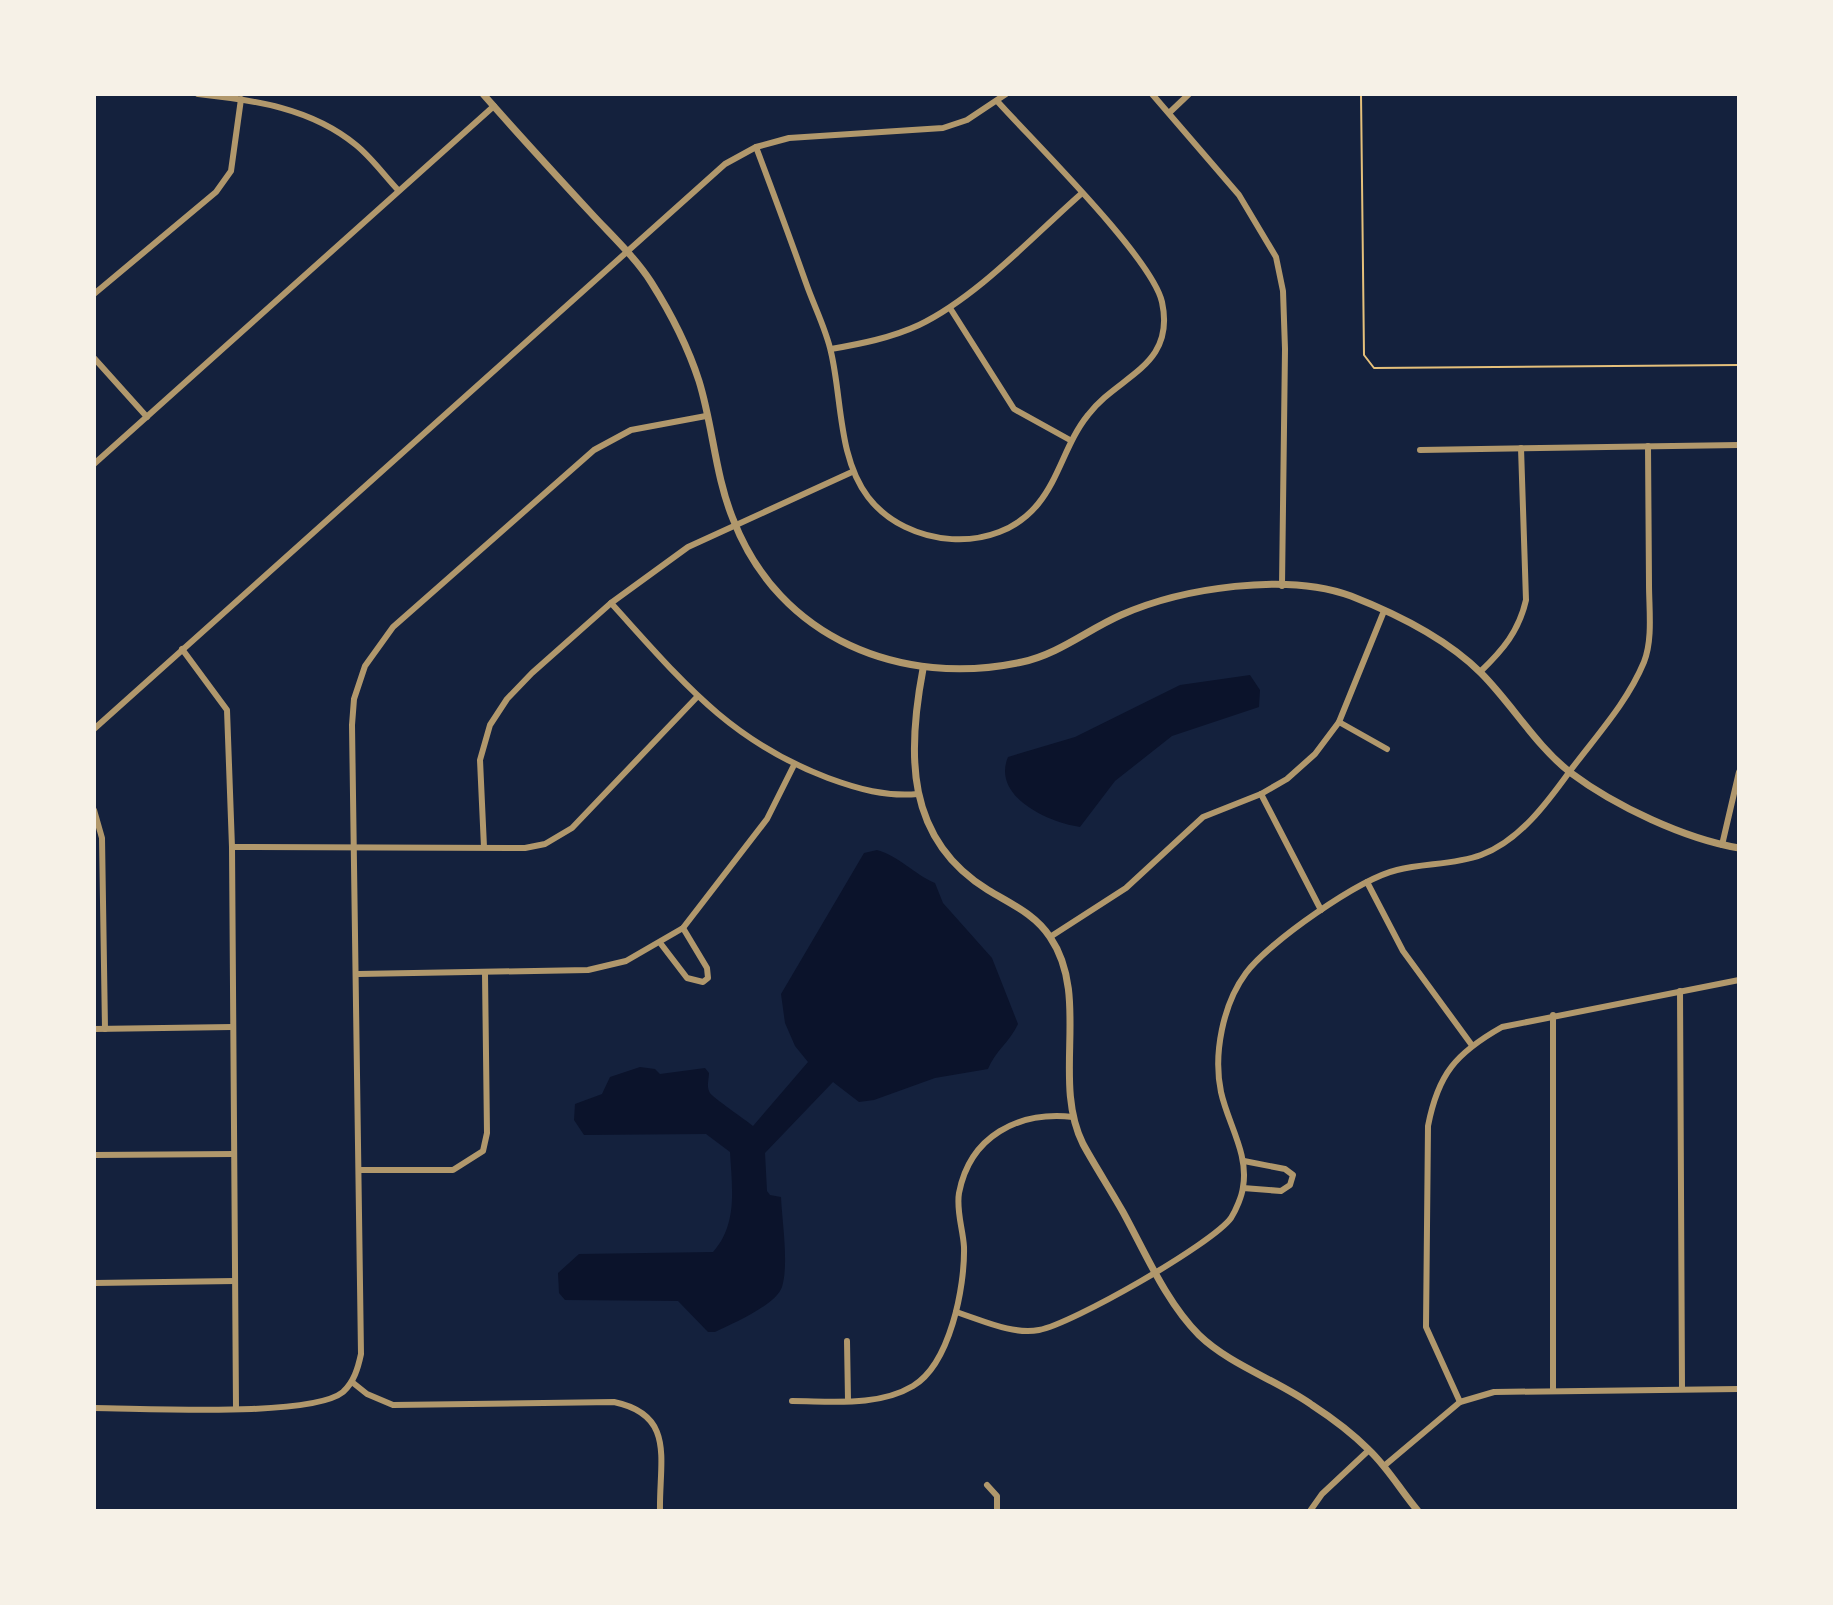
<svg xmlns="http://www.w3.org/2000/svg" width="1833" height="1605" font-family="Montserrat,sans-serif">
	<rect width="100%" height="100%" fill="#14213d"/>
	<!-- water -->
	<g fill="#0b132b">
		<path d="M1250,675L1260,690L1259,707L1172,736L1115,781L1080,827C1050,823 991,797 1008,757L1075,737L1180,685Z"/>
		<path d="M877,850C899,856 914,874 935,883L943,903L992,958L1018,1024C1010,1042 995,1051 988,1069L935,1078L874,1100L859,1102L833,1082L765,1153L767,1191L770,1195L781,1197C782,1221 789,1264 782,1287C776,1305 732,1324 715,1332H708L678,1301L565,1300L559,1293L558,1273L579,1254L713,1252C738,1224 732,1188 730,1152L706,1134L584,1135L574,1120L575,1104L602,1094L610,1077L640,1067L655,1069L660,1074L705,1068L709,1073C709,1079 706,1087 710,1093C712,1097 746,1120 753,1126L808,1062L795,1046L785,1023L781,994L864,853Z"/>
	</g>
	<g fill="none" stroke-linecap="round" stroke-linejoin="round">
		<!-- path -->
		<path stroke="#e5c07b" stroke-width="2" d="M1361,94L1364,355L1374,368L1739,365"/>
		<!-- minor -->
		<g stroke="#b1986c" stroke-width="6">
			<path d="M198,94C254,100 311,108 356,145C371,157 384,175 398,190"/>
			<path d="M1152,94L1239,195L1276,257L1283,291L1285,349L1282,586"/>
			<path d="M1169,113L1189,94"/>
			<path d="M756,147C773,192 790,238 806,283C814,306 826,329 831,352C842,398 838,458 868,497C907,548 996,556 1038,504C1060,477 1066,442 1088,415C1118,375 1176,367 1162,302C1152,258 1034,142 998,102"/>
			<path d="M94,294L216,192L231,171L241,99"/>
			<path d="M950,308L1014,409L1070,440"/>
			<path d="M831,349C860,344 891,338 919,325C977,297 1032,237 1081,194"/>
			<path d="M94,358L147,417"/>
			<path d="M1420,450L1739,445"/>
			<path d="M94,464L494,106"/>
			<path d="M611,603C681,680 728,740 828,778C858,789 886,797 918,794"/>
			<path d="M182,649L227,710L232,847L236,1407"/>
			<path d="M1480,672C1503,650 1519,631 1526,600L1521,448"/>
			<path d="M1339,722L1387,749"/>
			<path d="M94,729L725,164L756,147L789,138L943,128L967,120L1006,94"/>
			<path d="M1261,794L1321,910"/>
			<path d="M94,810L102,838L105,1029"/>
			<path d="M1722,845L1739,772"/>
			<path d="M232,847L525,848L545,844L572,828L697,697"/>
			<path d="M484,847L480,760L490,725L507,699L532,673L611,603L688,547L852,472"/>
			<path d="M1367,882L1403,951L1471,1044"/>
			<path d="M1050,937L1126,888L1203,817L1261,794L1287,779L1315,754L1339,722L1384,611"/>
			<path d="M661,944L687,978L703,982L708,978L707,968L683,928"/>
			<path d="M358,974L588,970L626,961L683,928L767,819L794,765"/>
			<path d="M1680,991L1682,1388"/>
			<path d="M1553,1015V1390"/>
			<path d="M94,1029L232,1027"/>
			<path d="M94,1155L234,1154"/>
			<path d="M360,1170H453L483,1151L487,1133L485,974"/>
			<path d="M1243,1188L1281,1191L1290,1185L1293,1175L1285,1169L1244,1161"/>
			<path d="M94,1283L235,1281"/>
			<path d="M956,1312C982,1320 1012,1335 1039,1330C1072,1324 1212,1244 1231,1218C1236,1210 1242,1196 1243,1187C1249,1154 1228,1124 1221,1092C1213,1054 1223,1004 1246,973C1269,942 1359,879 1397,870C1424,863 1454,865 1481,855C1519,841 1547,803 1570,771C1596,736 1627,703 1644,662C1653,639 1649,609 1649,584C1649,538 1648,492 1648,446"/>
			<path d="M847,1341L848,1400"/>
			<path d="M352,1382L367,1394L393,1405L614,1402C676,1415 659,1460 660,1511"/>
			<path d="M792,1401C831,1401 878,1407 913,1386C950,1364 965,1287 964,1247C963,1229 956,1211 959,1193C970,1136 1018,1111 1073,1117"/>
			<path d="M1460,1402L1426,1327L1428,1126C1438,1074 1456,1053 1502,1027L1739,980"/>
			<path d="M94,1408C142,1408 311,1418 343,1392C354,1382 358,1368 361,1354L352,725L354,699L365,666L393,627L594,450L631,430L706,416"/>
			<path d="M1384,1466L1460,1402L1494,1392L1739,1389"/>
			<path d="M987,1485L997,1496V1511"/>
			<path d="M1310,1511L1322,1494L1369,1450"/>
		</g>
		<!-- tertiary -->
		<g stroke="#b1986c" stroke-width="7">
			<path d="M483,94C518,134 554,173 590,212C611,235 635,257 651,282C670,312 688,347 699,381C713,426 715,475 733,519C779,639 902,688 1022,662C1059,654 1087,630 1121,615C1182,588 1287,572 1351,596C1397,614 1446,638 1481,673C1512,704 1536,746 1571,773C1615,806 1685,839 1739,848"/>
			<path d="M923,669C907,753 905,839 988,890C1011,904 1035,914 1050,937C1091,997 1051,1080 1083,1144C1095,1166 1110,1189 1123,1212C1145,1252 1166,1302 1199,1335C1230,1365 1277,1380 1312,1405C1332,1418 1352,1433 1369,1450C1388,1468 1401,1491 1418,1511"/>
		</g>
	</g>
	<!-- border -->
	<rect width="1833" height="1605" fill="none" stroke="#f6f1e7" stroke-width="192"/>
</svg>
